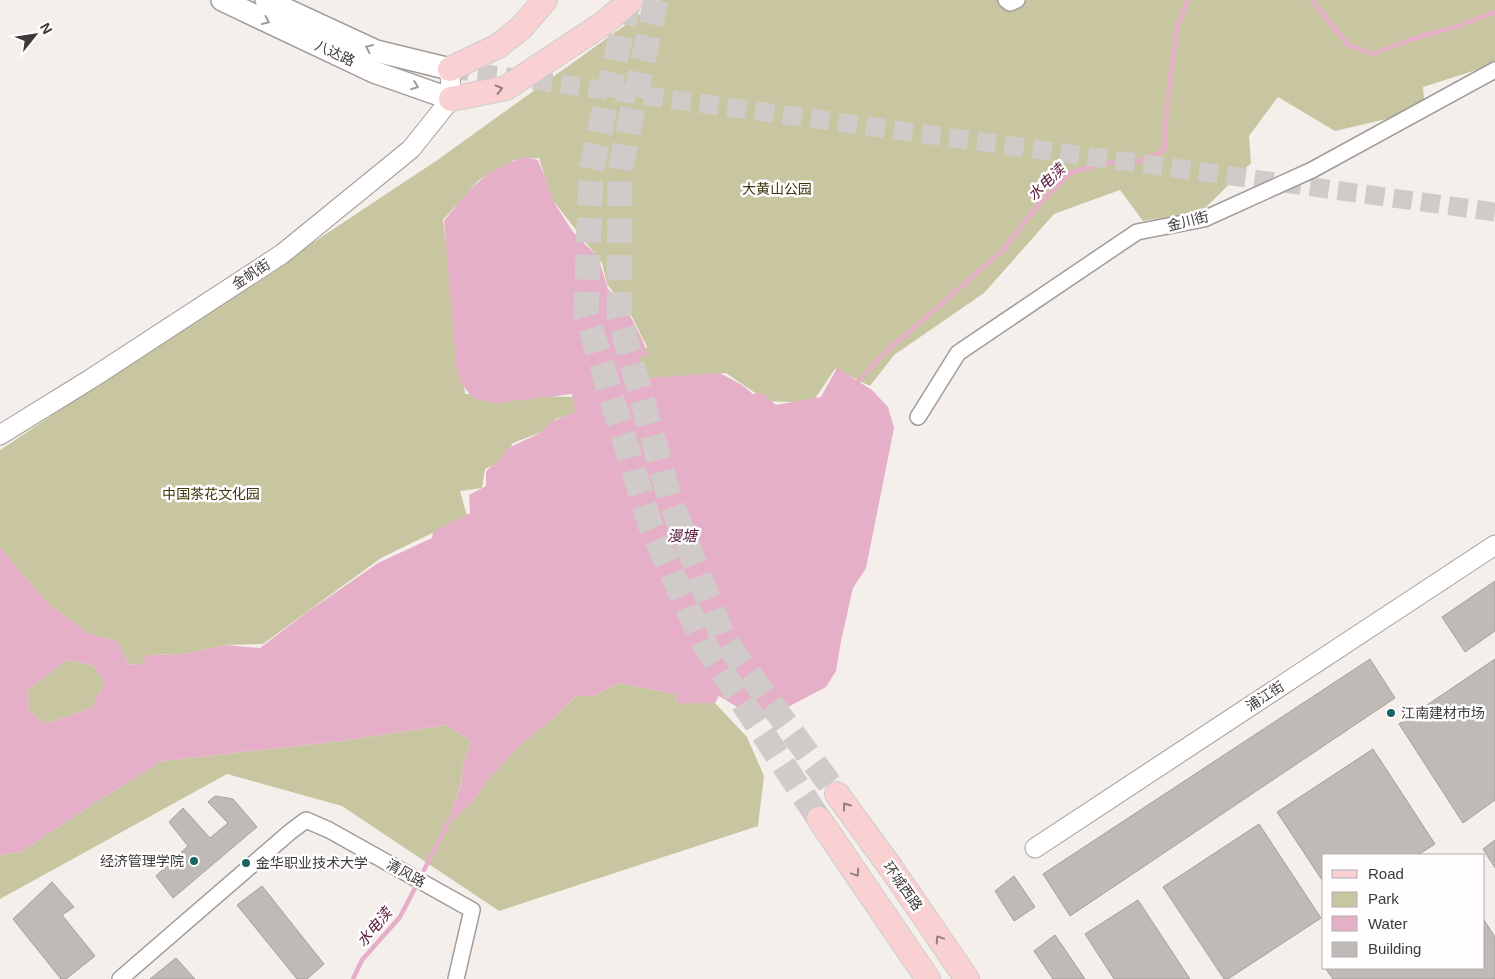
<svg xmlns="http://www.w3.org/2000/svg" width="1495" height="979" font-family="Arial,'Noto Sans SC',sans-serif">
	<rect width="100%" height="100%" fill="#f5efec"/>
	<!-- green -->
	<g fill="#c8c6a0">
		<path d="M660,0H1495V64L1423,87L1425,110L1335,131L1278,97L1249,136L1251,163L1201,212L1143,221L1120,190L1054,214L984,293L894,355L870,386L835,369L812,403L767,401L726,373L644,379L636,359L647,347L632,317L607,284L602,263L551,198L539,158L515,160L479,180L443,220L465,394L575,397L579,412L556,419L539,433L513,443L501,462L485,469L482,488L460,491L467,516L381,558L263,644L226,645L184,654L148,655L141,664L129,665L117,641L89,634L47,603L0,547V450L436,161Z"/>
		<path d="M67,660L93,665L105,683L91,708L45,724L29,711L28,690Z"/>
		<path d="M619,683L675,694L678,703H715L747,737L764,776L758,826L499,911L342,806L227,774L0,899V855L21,852L90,806L162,761L341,741L446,725L471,741L463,764L461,783L447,824L472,803L489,779L518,747L552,719L576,696H593Z"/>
	</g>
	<!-- water -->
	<path fill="#e5afc8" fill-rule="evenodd" d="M525,157L538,160L555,204L573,232L598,257L608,289L626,308L641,337L648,354L639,359L644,378L720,373L742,385L753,394L762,393L776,405L821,397L837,368L872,390L888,407L894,428L866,568L853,588L841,641L836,671L826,687L784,709L741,713L737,707L719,696L715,703H678L675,694L619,683L593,696H576L552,719L518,747L489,779L472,803L446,826L461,784L463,764L471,741L446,725L341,741L162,761L90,806L21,852L0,855V547L47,603L89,634L117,641L129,665L141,664L147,655L184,654L226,645L260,648L306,613L378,563L432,538L433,532L470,513L469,495L486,486V471L501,459L506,449L538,434L553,421L575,412L572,394L496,403L473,398L460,382L456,364L444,221C460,201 478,177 502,166C509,163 517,160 525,157ZM67,660L93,665L105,683L91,708L45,724L29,711L28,690Z"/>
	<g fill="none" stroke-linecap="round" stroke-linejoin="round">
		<!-- stream -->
		<g stroke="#e5afc8" stroke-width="4.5">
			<path d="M1312,0L1348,45L1373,54L1409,40L1458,26L1495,12"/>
			<path d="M855,385L880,357L1002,251L1038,205L1070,173L1103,163L1136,162L1164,151L1168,95L1177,28L1188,0"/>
			<path d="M424,870L449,821"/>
			<path d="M353,979L362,960L400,917L414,890"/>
		</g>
	</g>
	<!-- building -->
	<g fill="#bebab5" stroke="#a4a09b">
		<path d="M1495,581V631L1465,652L1442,617Z"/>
		<path d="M1370,659L1395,698L1070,916L1043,874Z"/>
		<path d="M1495,659V800L1463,823L1399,724Z"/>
		<path d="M1373,749L1435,844L1418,855H1324V883L1277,812Z"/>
		<path d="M215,796L233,799L257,827L173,898L156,876L188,846L169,822L183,808L210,838L228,823L208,802Z"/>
		<path d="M1259,824L1321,918L1228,979H1224L1163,887Z"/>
		<path d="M1495,840V868L1483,849Z"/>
		<path d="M1014,876L1035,907L1014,921L995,891Z"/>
		<path d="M52,882L74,907L62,915L95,956L66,979H61L13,919Z"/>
		<path d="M262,886L324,964L307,979H297L237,905Z"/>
		<path d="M1138,900L1190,979H1114L1085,934Z"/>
		<path d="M1484,920L1495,937V979H1333L1325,968H1484Z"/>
		<path d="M1055,935L1085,979H1053L1034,951Z"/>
		<path d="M176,958L195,979H150Z"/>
	</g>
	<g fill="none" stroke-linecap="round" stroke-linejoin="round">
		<!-- tertiary-tunnel -->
		<path stroke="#d0cbc8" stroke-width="19" stroke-dasharray="19 9" stroke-linecap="butt" d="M450,69L1495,212"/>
		<!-- trunk-tunnel -->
		<g stroke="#d0cbc8" stroke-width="25" stroke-dasharray="25 12" stroke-linecap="butt">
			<path d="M629,0L591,171L586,313L650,524L703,642L819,819"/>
			<path d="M656,0L620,170L619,316L669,496L723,638L837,794"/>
		</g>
		<!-- minor casing -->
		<g stroke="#a29c99" stroke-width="18">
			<g id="minor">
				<path d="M1006,0L1010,3L1017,0"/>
				<path d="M918,417L958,353L1137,232L1204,219L1312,170L1495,70"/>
				<path d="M120,979L290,832L306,820L329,830L472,910L456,979"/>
			</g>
		</g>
		<!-- tertiary casing -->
		<g stroke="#a29c99" stroke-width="21">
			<g id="tertiary">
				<path d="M0,435L89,380L282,254L411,149L451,99L450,69"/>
				<path d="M1035,848L1495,545"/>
			</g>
		</g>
		<!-- secondary casing -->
		<g stroke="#a29c99" stroke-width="24">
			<g id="secondary">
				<path d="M222,0L374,72L451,99"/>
				<path d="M266,0L376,51L450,69"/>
			</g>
		</g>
		<!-- primary casing -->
		<g stroke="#cdcccc" stroke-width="26">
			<g id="primary">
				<path d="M450,69L498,46L521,28L545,0"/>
				<path d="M451,99L506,88L604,23L631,0"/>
				<path d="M837,794L891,868L967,979"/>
				<path d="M819,819L928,979"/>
			</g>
		</g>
		<!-- minor -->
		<use href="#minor" stroke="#fff" stroke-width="15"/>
		<!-- tertiary -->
		<use href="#tertiary" stroke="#fff" stroke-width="19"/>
		<!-- secondary -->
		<use href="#secondary" stroke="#fff" stroke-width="21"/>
		<!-- primary -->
		<use href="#primary" stroke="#f9d1d2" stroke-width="24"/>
	</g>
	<!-- one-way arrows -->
	<defs><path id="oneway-chevron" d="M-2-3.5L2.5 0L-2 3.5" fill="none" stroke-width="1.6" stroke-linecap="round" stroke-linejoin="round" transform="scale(1.25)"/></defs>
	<g stroke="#9e9d9c">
		<use href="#oneway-chevron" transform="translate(266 21) rotate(25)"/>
		<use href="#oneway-chevron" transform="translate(369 48) rotate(-156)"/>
		<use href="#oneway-chevron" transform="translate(415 86) rotate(20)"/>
	</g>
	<g stroke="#927e7e">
		<use href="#oneway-chevron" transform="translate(499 89) rotate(-14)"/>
		<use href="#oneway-chevron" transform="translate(846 806) rotate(-126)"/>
		<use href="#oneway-chevron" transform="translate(856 873) rotate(56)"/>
		<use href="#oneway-chevron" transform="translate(939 939) rotate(-124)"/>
	</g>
	<!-- markers -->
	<g fill="#176563" stroke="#fffdfd" stroke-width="2">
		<circle cx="1391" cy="713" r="5"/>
		<circle cx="194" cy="861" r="5"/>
		<circle cx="246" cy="863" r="5"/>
	</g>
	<g text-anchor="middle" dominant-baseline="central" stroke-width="5" stroke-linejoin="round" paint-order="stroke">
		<!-- street labels -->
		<g font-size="14" fill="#3d3b39" stroke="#fffdfd">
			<text transform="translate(335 53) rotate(25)">八达路</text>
			<text transform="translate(1188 221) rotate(-14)">金川街</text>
			<text transform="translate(251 274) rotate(-33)">金帆街</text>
			<text transform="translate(1265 696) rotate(-33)">浦江街</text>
			<text transform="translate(406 873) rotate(29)">清风路</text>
			<text transform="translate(903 886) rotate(55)">环城西路</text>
		</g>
		<!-- park labels -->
		<g font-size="14" fill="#3b380c" stroke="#fffdfd">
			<text x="777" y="189">大黄山公园</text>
			<text x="211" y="494">中国茶花文化园</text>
		</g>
		<!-- poi labels -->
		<g font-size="14" fill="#3d3b39" stroke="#fffdfd" text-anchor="start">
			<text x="1401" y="713">江南建材市场</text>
			<text x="184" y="861" text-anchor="end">经济管理学院</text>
			<text x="256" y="863">金华职业技术大学</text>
		</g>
		<!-- water labels -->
		<g font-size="15" font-style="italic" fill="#591a3d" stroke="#fffdfd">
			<text transform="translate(1046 182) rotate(-44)">水电渎</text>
			<text x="682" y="535">漫塘</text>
			<text transform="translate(374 927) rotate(-50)">水电渎</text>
		</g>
	</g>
	<!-- legend -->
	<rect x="1322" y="854" width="162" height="115" fill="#fffdfd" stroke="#b1afaf"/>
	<rect x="1332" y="870" width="25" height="8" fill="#f9d1d2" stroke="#b1afaf"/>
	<text x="1368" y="879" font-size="15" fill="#3d3b39">Road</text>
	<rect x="1332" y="892" width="25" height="15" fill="#c8c6a0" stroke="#b1afaf"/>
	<text x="1368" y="904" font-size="15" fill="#3d3b39">Park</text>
	<rect x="1332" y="916" width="25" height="15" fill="#e5afc8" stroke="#b1afaf"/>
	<text x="1368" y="929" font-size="15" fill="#3d3b39">Water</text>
	<rect x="1332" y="942" width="25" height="15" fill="#bebab5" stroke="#b1afaf"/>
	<text x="1368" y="954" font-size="15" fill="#3d3b39">Building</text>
	<!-- north arrow -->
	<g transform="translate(35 35) rotate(60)" stroke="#fffdfd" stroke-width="4" paint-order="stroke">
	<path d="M0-4L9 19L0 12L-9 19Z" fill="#3d3b39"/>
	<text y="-8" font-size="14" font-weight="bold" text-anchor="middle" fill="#3d3b39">N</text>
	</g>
</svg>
